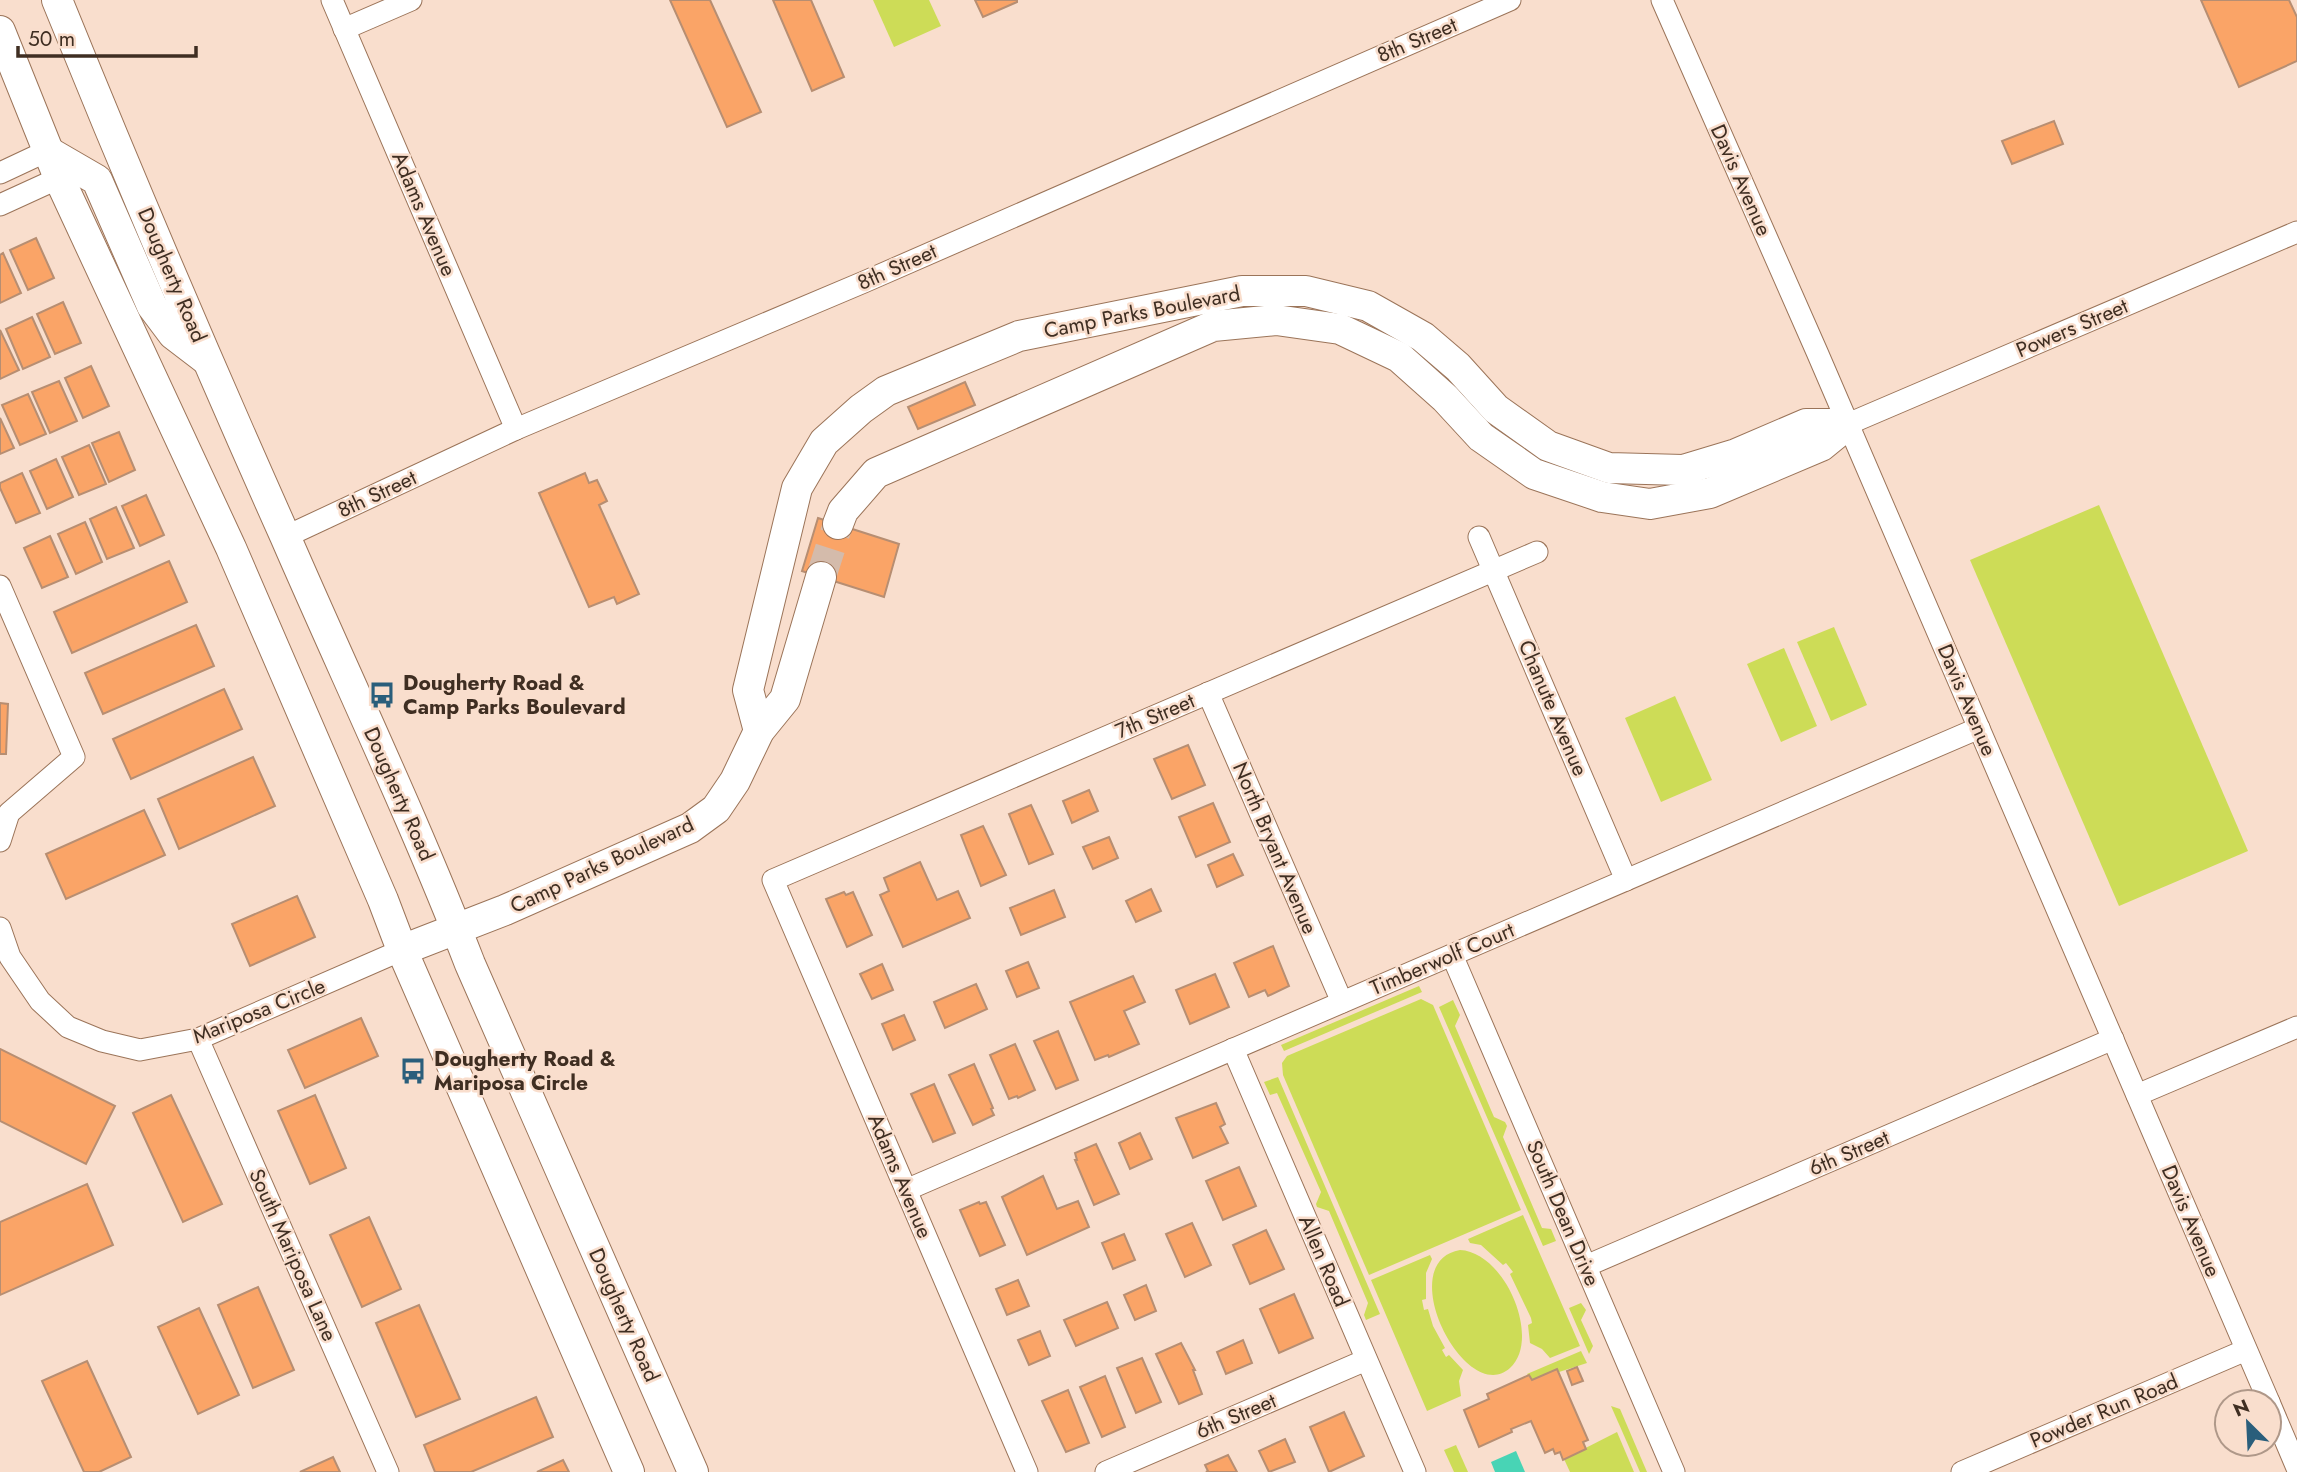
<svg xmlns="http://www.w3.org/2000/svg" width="2297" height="1472" font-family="Jost,sans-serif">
	<rect width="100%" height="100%" fill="#f9decd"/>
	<!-- green -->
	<g fill="#cddc57">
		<path d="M873,0H929L941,26L894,47Z"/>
		<path d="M2099,505L2248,851L2119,906L1970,560Z"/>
		<path d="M1834,627L1867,705L1831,721L1797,642Z"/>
		<path d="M1784,648L1817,726L1781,742L1747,664Z"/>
		<path d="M1675,696L1712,780L1661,802L1625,718Z"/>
		<path d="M1419,986L1422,992L1284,1051L1281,1045Z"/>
		<path d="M1421,999L1433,1005L1521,1210L1369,1275L1283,1075L1282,1063L1287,1056Z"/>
		<path d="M1453,1000L1460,1015L1455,1026L1494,1117L1505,1122L1507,1126L1503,1137L1542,1228L1551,1229L1556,1241L1543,1246L1439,1007Z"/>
		<path d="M1278,1077L1380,1314L1366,1320L1364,1315L1368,1303L1329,1211L1317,1207L1316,1204L1321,1192L1277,1093L1270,1095L1264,1082Z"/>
		<path d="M1523,1215L1580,1346L1550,1358L1542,1349L1530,1343L1528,1325L1532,1323L1531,1318L1510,1274L1513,1272L1506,1263L1503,1265L1481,1245L1470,1243L1468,1239Z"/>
		<path d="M1460,1250C1505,1252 1542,1339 1510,1368C1466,1408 1391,1262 1460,1250Z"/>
		<path d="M1430,1255L1432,1259L1426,1273V1299L1422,1300L1424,1310L1428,1309L1433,1326L1445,1348L1442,1350L1446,1357L1449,1355L1463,1370L1459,1381L1461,1396L1427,1411L1371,1280Z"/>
		<path d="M1581,1303L1586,1310L1581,1320L1593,1346L1589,1354L1569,1308Z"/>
		<path d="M1581,1351L1587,1363L1559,1372L1557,1369L1532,1380L1527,1374Z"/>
		<path d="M1611,1406L1620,1409L1647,1472H1640Z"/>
		<path d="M1617,1432L1634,1472H1570L1564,1459Z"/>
		<path d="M1456,1445L1468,1472H1454L1444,1450Z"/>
	</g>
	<!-- water -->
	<path fill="#48d4b5" d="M1516,1451L1525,1472H1495L1491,1462Z"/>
	<!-- building -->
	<g fill="#faa467" stroke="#b78e72" stroke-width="2">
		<path d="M670,0H710L761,112L727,127Z"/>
		<path d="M773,0H811L844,77L812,91Z"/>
		<path d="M975,0H1017V2L983,17Z"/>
		<path d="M2201,0H2289L2297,17V61L2239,87Z"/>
		<path d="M2054,121L2063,144L2012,164L2002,141Z"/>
		<path d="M36,238L54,278L28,290L10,250Z"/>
		<path d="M3,253L21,293L0,303V255Z"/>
		<path d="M63,302L81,343L55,354L37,314Z"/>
		<path d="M32,317L50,357L23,369L6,329Z"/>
		<path d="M0,330L19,370L0,379Z"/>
		<path d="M91,366L109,406L83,418L65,378Z"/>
		<path d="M59,381L77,421L50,433L32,392Z"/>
		<path d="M965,382L975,405L918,429L908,407Z"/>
		<path d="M28,394L46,434L20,445L2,405Z"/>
		<path d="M0,418L14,448L0,454Z"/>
		<path d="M119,432L135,470L109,482L92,443Z"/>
		<path d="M89,445L106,484L79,495L62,457Z"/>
		<path d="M56,459L73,497L47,509L30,471Z"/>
		<path d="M22,473L40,513L16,523L0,488V483Z"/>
		<path d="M585,473L589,483L597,480L607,501L599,505L639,594L617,604L614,597L589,607L539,493Z"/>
		<path d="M146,495L164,535L140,546L122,506Z"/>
		<path d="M116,507L134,548L107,559L90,519Z"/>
		<path d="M818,518L899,544L884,597L802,571Z"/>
		<path d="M85,522L102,562L76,574L58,534Z"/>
		<path d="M50,536L68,577L42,588L24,548Z"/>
		<path d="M169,561L187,602L72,653L54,612Z"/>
		<path d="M196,625L214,666L103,714L85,673Z"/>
		<path d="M224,689L242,729L131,779L113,739Z"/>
		<path d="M0,703L8,704L6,754H0Z"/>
		<path d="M1188,745L1205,785L1172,799L1154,759Z"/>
		<path d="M253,757L275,806L179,849L158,799Z"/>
		<path d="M1089,790L1098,811L1072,823L1063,801Z"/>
		<path d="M1213,803L1230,842L1196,857L1179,817Z"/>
		<path d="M1031,805L1053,854L1029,864L1009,814Z"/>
		<path d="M144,810L165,855L66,899L46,854Z"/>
		<path d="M983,826L1006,875L981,886L961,835Z"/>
		<path d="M1109,837L1118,858L1093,869L1083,847Z"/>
		<path d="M1233,854L1243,875L1217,887L1208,865Z"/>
		<path d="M920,862L937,900L958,891L970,918L903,947L880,895L889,891L884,878Z"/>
		<path d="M1151,889L1161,911L1136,922L1126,901Z"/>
		<path d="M1054,890L1065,917L1021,935L1010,908Z"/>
		<path d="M844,892L846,895L853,892L872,935L847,947L826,899Z"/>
		<path d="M297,896L315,937L250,966L232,924Z"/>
		<path d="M1273,946L1289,986L1268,996L1265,990L1249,997L1234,963Z"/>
		<path d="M1028,962L1039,988L1017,997L1006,971Z"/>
		<path d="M882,964L893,990L872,999L860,974Z"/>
		<path d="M1215,974L1229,1007L1190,1024L1176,990Z"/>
		<path d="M1133,976L1145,1002L1124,1011L1139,1044L1109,1057L1108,1055L1095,1060L1070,1002Z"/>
		<path d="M976,984L987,1009L945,1028L934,1002Z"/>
		<path d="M904,1015L915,1040L893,1050L882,1024Z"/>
		<path d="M361,1018L378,1056L305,1088L288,1050Z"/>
		<path d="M1058,1031L1078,1080L1056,1089L1034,1041Z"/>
		<path d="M1015,1044L1035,1090L1018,1098L1017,1096L1009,1099L990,1055Z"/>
		<path d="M0,1049L115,1106L86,1164L0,1121Z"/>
		<path d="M974,1064L993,1108L991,1109L994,1115L973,1125L949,1075Z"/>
		<path d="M934,1084L955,1133L933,1142L911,1094Z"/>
		<path d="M171,1095L222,1204L183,1222L133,1113Z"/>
		<path d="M315,1095L346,1168L310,1184L278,1111Z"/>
		<path d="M1216,1103L1225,1124L1220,1127L1228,1143L1193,1158L1176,1118Z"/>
		<path d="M1140,1133L1152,1159L1130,1169L1119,1143Z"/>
		<path d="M1096,1144L1119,1194L1094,1205L1075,1160H1077L1075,1153Z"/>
		<path d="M1239,1167L1256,1206L1223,1220L1206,1181Z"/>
		<path d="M1043,1176L1057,1209L1078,1201L1089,1227L1027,1255L1002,1197Z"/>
		<path d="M87,1184L113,1245L0,1295V1222Z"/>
		<path d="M979,1202L980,1204L986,1202L1005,1245L980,1256L960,1210Z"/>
		<path d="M369,1217L401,1289L362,1307L330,1235Z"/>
		<path d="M1192,1223L1211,1265L1185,1277L1166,1234Z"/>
		<path d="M1266,1230L1284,1269L1250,1284L1233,1245Z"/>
		<path d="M1124,1234L1135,1260L1113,1269L1102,1243Z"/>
		<path d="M1018,1280L1029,1306L1007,1315L996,1289Z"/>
		<path d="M1146,1285L1156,1311L1135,1320L1124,1295Z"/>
		<path d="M258,1287L294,1370L253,1388L218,1305Z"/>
		<path d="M1294,1294L1313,1338L1279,1353L1260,1309Z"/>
		<path d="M1107,1302L1118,1328L1076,1346L1064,1320Z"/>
		<path d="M419,1305L460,1399L416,1417L376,1323Z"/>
		<path d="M199,1308L239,1395L198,1414L158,1327Z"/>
		<path d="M1040,1331L1050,1356L1029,1365L1018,1340Z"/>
		<path d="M1243,1340L1252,1363L1226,1374L1217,1352Z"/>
		<path d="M1181,1343L1195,1370H1193L1202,1394L1179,1404L1156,1354Z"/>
		<path d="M1142,1358L1161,1402L1136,1413L1117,1368Z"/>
		<path d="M87,1361L131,1457L99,1472H84L42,1381Z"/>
		<path d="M1577,1367L1583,1381L1572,1385L1567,1371Z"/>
		<path d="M1557,1369L1588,1440L1583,1442L1586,1449L1563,1460L1560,1452L1555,1454L1553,1449L1545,1453L1531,1421L1511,1429L1512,1432L1479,1447L1464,1410L1489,1399L1487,1394L1529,1375L1532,1380Z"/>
		<path d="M1105,1376L1125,1427L1102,1437L1080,1387Z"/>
		<path d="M1068,1390L1089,1443L1066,1452L1042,1401Z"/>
		<path d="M536,1397L553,1437L471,1472H435L424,1445Z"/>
		<path d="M1344,1412L1364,1456L1329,1472L1310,1427Z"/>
		<path d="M1285,1439L1295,1462L1269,1472L1259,1451Z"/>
		<path d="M1228,1455L1237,1472H1206L1208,1471L1205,1465Z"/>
		<path d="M333,1457L340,1472H300Z"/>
		<path d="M563,1460L569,1472H537Z"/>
	</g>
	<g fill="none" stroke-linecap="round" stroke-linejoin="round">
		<!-- secondary-tunnel -->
		<path stroke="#d4bbab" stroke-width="30" stroke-dasharray="30 15" stroke-linecap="butt" d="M821,577L838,524"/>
		<!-- street casing -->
		<g stroke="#9b7459" stroke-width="23">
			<g id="street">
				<path d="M332,0L516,429"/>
				<path d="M1662,0L1817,352L2269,1402"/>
				<path d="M344,29L411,0"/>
				<path d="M0,173L47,151"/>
				<path d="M0,205L59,178"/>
				<path d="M1848,424L2297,232"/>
				<path d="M285,537L516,429L864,282L1510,0"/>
				<path d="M1479,537L1626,880"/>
				<path d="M0,586L74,757L9,813L0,841"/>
				<path d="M1208,693L1342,1002"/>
				<path d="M0,928L10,957L40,1001L68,1027L102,1041L140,1050L198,1039L402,950"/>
				<path d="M1452,955L1674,1472"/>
				<path d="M198,1039L388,1472"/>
				<path d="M1233,1049L1415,1472"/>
				<path d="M2137,1095L2297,1027"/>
				<path d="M906,1190L1979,728"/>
				<path d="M1586,1266L2113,1039"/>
				<path d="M2269,1402L2297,1468"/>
				<path d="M1027,1472L773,880L1537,552"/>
				<path d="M1106,1472L1366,1360"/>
				<path d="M1962,1472L2246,1350"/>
			</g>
		</g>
		<!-- secondary casing -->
		<g stroke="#9b7459" stroke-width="32">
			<g id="secondary">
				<path d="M57,0C130,180 206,359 285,536C347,679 414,819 470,964L693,1472"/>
				<path d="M0,31L59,178L231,548L383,900L402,950L629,1472"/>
				<path d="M47,151L97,180L152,306L173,334L207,360"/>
				<path d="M838,524L843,511L876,473L1213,326L1276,320L1340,329L1399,357L1445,398L1481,437L1534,474L1602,497L1650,504L1710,493L1821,446L1848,424"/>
				<path d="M759,731L748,690L797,488L824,442L861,409L886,391L1019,336L1242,291H1306L1368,306L1423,337L1458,367L1496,409L1548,446L1609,468L1683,470L1736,454L1806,424H1848"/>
				<path d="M402,950L505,910L690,828L716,809L735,781L759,731L785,699L821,577"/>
			</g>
		</g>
		<!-- street -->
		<use href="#street" stroke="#fff" stroke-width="21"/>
		<!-- secondary -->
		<use href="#secondary" stroke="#fff" stroke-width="30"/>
	</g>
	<!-- icons -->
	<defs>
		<g id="bus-bare" transform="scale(2.1)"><path d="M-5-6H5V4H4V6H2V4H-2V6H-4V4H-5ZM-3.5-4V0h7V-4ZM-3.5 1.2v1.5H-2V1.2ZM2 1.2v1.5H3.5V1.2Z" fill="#2a5e7b" stroke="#f9decd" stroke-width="2.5" paint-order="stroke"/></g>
	</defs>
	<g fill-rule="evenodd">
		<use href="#bus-bare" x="382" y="695"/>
		<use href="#bus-bare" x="413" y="1071"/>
	</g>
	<g text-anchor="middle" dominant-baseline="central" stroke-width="5" stroke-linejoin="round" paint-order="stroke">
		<!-- street labels -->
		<g font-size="21" fill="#3f2e22" stroke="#f9decd">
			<text transform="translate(1417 40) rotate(-23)">8th Street</text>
			<text transform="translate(1741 180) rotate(66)">Davis Avenue</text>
			<text transform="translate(424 214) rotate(67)">Adams Avenue</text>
			<text transform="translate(897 267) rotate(-24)">8th Street</text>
			<text transform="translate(172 275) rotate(67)">Dougherty Road</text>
			<text transform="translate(1142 312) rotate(-11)">Camp Parks Boulevard</text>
			<text transform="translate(2072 328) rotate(-23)">Powers Street</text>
			<text transform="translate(377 494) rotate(-25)">8th Street</text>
			<text transform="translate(1967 700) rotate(67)">Davis Avenue</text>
			<text transform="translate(1553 708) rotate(67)">Chanute Avenue</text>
			<text transform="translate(1155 716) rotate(-23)">7th Street</text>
			<text transform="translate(399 794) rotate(66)">Dougherty Road</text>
			<text transform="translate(1275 848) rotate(67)">North Bryant Avenue</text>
			<text transform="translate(602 865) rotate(-25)">Camp Parks Boulevard</text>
			<text transform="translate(1442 959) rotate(-23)">Timberwolf Court</text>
			<text transform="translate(259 1011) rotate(-22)">Mariposa Circle</text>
			<text transform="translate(1849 1153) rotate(-23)">6th Street</text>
			<text transform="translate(900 1176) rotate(67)">Adams Avenue</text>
			<text transform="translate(1563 1213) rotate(67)">South Dean Drive</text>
			<text transform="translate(2191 1221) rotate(67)">Davis Avenue</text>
			<text transform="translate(293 1255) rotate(66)">South Mariposa Lane</text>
			<text transform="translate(1324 1261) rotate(67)">Allen Road</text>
			<text transform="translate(624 1315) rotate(66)">Dougherty Road</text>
			<text transform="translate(2104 1411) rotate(-23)">Powder Run Road</text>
			<text transform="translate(1236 1416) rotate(-23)">6th Street</text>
		</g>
		<!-- poi labels -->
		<g font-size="21" font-weight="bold" fill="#3f2e22" stroke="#f9decd" text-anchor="start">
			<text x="403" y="683">Dougherty Road &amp;<tspan x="403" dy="24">Camp Parks Boulevard</tspan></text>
			<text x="434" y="1059">Dougherty Road &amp;<tspan x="434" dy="24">Mariposa Circle</tspan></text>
		</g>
	</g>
	<!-- north arrow -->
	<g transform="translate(2248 1423) rotate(336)"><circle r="33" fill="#f9decd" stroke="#af9889" stroke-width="2"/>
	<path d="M0-5L12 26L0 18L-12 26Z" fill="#2a5e7b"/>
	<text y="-10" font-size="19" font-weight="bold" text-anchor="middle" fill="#3f2e22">N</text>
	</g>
	<!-- scale -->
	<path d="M18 46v10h178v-10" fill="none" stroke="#3f2e22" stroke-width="3.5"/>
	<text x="28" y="46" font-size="21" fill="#3f2e22" stroke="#f9decd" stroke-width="5" paint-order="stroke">50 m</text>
</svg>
